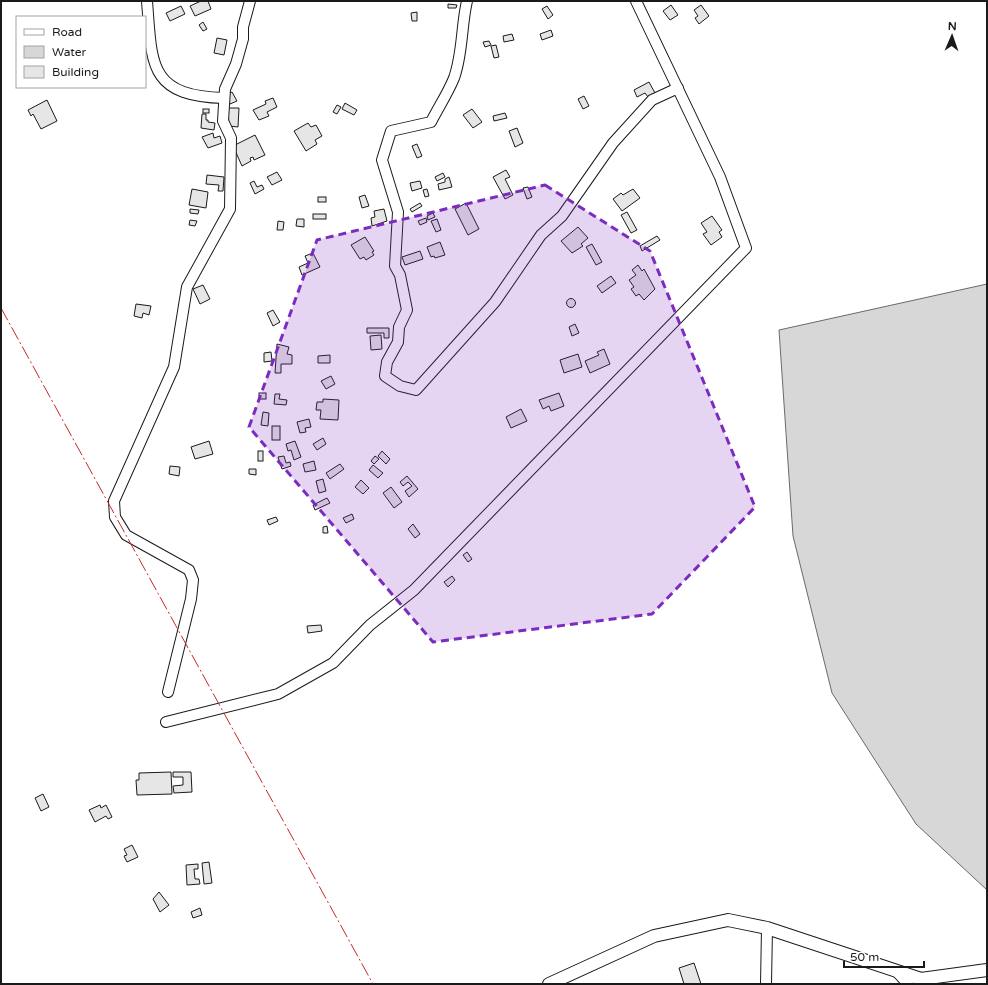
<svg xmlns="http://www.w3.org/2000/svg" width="988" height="985" font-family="'Varela Round',sans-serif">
	<rect width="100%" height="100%" fill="#fff"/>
	<!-- water -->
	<path fill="#d7d7d7" stroke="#6a6a6a" d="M987,284V890L916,824L832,693L793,536L779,330Z"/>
	<!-- building -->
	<g fill="#e6e6e6" stroke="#1a1a1a">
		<path d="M201,1H208L211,9L195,16L190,6Z"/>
		<path d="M448,4L457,5L456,8H448Z"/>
		<path d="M671,5L678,15L670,20L663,11Z"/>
		<path d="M701,5L709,16L699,24L695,18L698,16L694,10Z"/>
		<path d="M181,6L185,14L170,21L166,13Z"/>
		<path d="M547,6L553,15L548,19L542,9Z"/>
		<path d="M417,12V21H412L411,13Z"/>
		<path d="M203,22L207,29L203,31L199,25Z"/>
		<path d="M551,30L553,36L542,40L540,34Z"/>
		<path d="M512,34L514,40L504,42L503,36Z"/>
		<path d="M217,38L227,40L224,55L214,53Z"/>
		<path d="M489,41L491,45L485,47L483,42Z"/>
		<path d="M496,45L499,57L494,58L491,46Z"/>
		<path d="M649,82L655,93L648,97L645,93L637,97L634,90Z"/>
		<path d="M232,92L237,101L230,104L225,95Z"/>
		<path d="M584,96L589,106L583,109L578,99Z"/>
		<path d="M273,98L277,107L267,112L269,116L259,120L253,110L266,104L265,101Z"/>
		<path d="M47,100L57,121L41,129L33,114L31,116L28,110Z"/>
		<path d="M345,103L357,110L354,115L342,109Z"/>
		<path d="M337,105L341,107L337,114L333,112Z"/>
		<path d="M228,108H239L238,127L229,126Z"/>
		<rect x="203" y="109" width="6" height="4"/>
		<path d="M472,109L482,122L473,128L463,115Z"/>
		<path d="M505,113L507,118L494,121L493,116Z"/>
		<path d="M202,114H206V120H208V122L215,123L214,130L201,128Z"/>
		<path d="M308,123L311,127L316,125L322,136L315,140L317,144L306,151L294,131Z"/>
		<path d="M517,128L523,143L515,147L509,131Z"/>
		<path d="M213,133L214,138L220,136L222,143L208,148L202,137Z"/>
		<path d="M255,135L265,155L254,160L253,157L250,158L251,161L242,166L233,146Z"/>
		<path d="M417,144L422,156L417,158L412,146Z"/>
		<path d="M506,170L510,177L505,179L513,195L505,199L493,177Z"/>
		<path d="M277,172L282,180L272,185L267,177Z"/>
		<path d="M443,173L445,177L437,181L435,177Z"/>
		<path d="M207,175L224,177L223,191H218L219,185L206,184Z"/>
		<path d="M449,177L452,187L439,190L438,184L445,182V179Z"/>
		<path d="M254,181L257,187L262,185L264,189L255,194L250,183Z"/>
		<path d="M420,181L422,188L412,191L410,183Z"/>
		<path d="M528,187L532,197L527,199L523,188Z"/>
		<path d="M192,189L208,192L206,208L189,205Z"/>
		<path d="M427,189L429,196L425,197L423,190Z"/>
		<path d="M633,189L640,198L622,211L613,199L621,193L623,195Z"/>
		<path d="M365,195L369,206L362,208L359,197Z"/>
		<rect x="318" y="197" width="8" height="5"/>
		<path d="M420,203L422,206L412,212L410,209Z"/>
		<path d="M466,203L479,229L468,235L455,209Z"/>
		<path d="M190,209L199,210L198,214L190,213Z"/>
		<path d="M384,209L387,221L372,226L371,218L375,217L374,211Z"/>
		<path d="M627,212L637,230L631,233L621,215Z"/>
		<path d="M433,213L435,217L428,220L427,216Z"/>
		<rect x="313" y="214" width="13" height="5"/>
		<path d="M712,216L722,230L719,232L722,237L711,245L703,234L707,232L701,223Z"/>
		<path d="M426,218L427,222L420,225L418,221Z"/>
		<path d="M297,219H304V227L296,226Z"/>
		<path d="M437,219L441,230L436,232L431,221Z"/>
		<path d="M190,220L197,221L195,226L189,225Z"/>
		<path d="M278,221L284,222L283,230H277Z"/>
		<path d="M578,227L588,238L581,244L583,246L572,253L561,241Z"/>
		<path d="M657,236L660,240L642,251L640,246Z"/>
		<path d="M365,237L374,251L372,252L374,255L366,260L364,257L360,259L351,245Z"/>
		<path d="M440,242L445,255L435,258L434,256L431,257L427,247Z"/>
		<path d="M592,244L602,262L596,265L586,247Z"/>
		<path d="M420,251L423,259L405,265L402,257Z"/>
		<path d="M313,253L320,267L302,275L299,267L308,263L305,256Z"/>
		<path d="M638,265L642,271L644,269L655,289L644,300L639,294L636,296L631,289L634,287L629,280L636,275L632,270Z"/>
		<path d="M611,276L616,283L602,293L597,286Z"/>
		<path d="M203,285L210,299L200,304L193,289Z"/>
		<circle cx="571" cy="303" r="4.5"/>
		<path d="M136,304L151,306L149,315L143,313L142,318L134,316Z"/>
		<path d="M273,310L280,322L273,326L267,313Z"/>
		<path d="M575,324L579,333L572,336L569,327Z"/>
		<path d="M367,328H389V338H384V333H367Z"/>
		<path d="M381,335L382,349L371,350L370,336Z"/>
		<path d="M277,344L289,347L287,354L292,355V364H281V373H275Z"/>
		<path d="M604,349L610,364L590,373L585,361L599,355L597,352Z"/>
		<path d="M271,352L272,361L264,362V353Z"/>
		<path d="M578,354L582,367L564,373L560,360Z"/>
		<path d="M330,355V363H318V356Z"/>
		<path d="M331,376L335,384L326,389L321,381Z"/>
		<rect x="259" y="393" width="7" height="6"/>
		<path d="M559,393L564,406L551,411L549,406L543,409L539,400Z"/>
		<path d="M275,394H280L279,399L287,400L286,405L274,404Z"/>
		<path d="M323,399L339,400L338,420L320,419L321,410H316L317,402H323Z"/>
		<path d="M521,409L527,421L511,428L506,417Z"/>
		<path d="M263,412L269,413L268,426L261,425Z"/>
		<path d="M309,419L311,427L305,428L306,432L300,433L297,422Z"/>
		<rect x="272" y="426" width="8" height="14"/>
		<path d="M323,438L326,444L317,450L313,444Z"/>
		<path d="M209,441L213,454L195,459L191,447Z"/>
		<path d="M295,441L301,457L294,460L291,450L288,451L286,444Z"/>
		<rect x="258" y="451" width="5" height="10"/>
		<path d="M382,451L390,459L386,464L378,456Z"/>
		<path d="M284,456L286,463L290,462L291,466L282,469L278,457Z"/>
		<path d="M375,456L379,459L374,464L371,461Z"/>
		<path d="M314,461L316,470L305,472L303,464Z"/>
		<path d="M340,464L344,469L330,479L326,473Z"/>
		<path d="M373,465L383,473L378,478L369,470Z"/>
		<path d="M170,466L180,467L179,476L169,474Z"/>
		<path d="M249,469H256V475L249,474Z"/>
		<path d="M407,476L418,489L409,497L405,491L412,486L408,482L403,486L400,482Z"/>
		<path d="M323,479L326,491L319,493L316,481Z"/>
		<path d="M361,480L369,488L363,494L355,487Z"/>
		<path d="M391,487L402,502L394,508L383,493Z"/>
		<path d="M327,498L330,503L315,510L313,505Z"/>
		<path d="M352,514L354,519L346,523L343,518Z"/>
		<path d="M276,517L278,521L269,525L267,520Z"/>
		<path d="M413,524L420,534L415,538L408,529Z"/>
		<path d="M327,526L328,533H323V527Z"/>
		<path d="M467,552L472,559L468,562L463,555Z"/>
		<path d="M452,576L455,580L448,587L444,582Z"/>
		<path d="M321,625L322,631L308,633L307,626Z"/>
		<path d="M171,772L172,794L137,795L136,780H139V773Z"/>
		<path d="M173,772H191L192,792L174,793L173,786L183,785V777H173Z"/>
		<path d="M43,794L49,807L41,811L35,798Z"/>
		<path d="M100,805L101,808L106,805L112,817L108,819L106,816L95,822L89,810Z"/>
		<path d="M132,845L138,857L127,862L124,856L127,855L124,849Z"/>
		<path d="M209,862L212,883L204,884L202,863Z"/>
		<path d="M198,864V869H194L195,879H199L200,884L187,885L186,865Z"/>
		<path d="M159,892L169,905L160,912L153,899Z"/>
		<path d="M200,908L202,915L193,918L191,912Z"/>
		<path d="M694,963L701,984H684L679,968Z"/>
	</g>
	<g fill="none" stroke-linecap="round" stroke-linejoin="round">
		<!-- minor casing -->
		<g stroke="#1a1a1a" stroke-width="12">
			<g id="minor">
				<path d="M147,1C152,64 148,96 224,98"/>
				<path d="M467,1C461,27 463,53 454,78C448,93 438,108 431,122L391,131L382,160L398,212L395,266L400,275L407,310L399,327L398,342L387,362L385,376L400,386L416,390L495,302L541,235L562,216L613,143L652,100L678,88"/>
				<path d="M168,692L191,599L193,580L189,570L126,535L115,517L114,501L174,367L187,287L230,209L231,138L223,121L225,89L236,64L243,39V27L250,1"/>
				<path d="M166,722L278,694L333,663L370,625L414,590L746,248L720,177L636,1"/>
				<path d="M896,971L908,984"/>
				<path d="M766,984L767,928"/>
			</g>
		</g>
		<!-- tertiary casing -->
		<g stroke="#1a1a1a" stroke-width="14">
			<path id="tertiary" d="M549,984L654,936L728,920L767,928L921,979L987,970"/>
		</g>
		<!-- minor -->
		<use href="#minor" stroke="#fff" stroke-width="10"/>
		<!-- tertiary -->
		<use href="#tertiary" stroke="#fff" stroke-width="12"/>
		<!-- power -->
		<path stroke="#c62828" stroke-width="1" stroke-dasharray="14 3 2 3" stroke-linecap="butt" d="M1,308L373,984"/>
	</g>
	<!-- marked area -->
	<path fill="#7b2cbf" fill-opacity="0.2" stroke="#7b2cbf" stroke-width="3" stroke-dasharray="8 5" stroke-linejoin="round" d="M545,185L650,251L755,507L652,614L433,642L249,427L317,240Z"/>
	<!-- border -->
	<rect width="988" height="985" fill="none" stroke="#1a1a1a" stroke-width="4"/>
	<!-- legend -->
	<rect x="16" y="16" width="130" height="72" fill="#ffffff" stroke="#a3a3a3"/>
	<rect x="24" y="29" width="20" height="6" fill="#ffffff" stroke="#a3a3a3"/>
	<text x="52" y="36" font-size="12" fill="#1a1a1a">Road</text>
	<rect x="24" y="46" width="20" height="12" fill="#d7d7d7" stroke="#a3a3a3"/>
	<text x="52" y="56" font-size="12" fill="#1a1a1a">Water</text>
	<rect x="24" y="66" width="20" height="12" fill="#e6e6e6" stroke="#a3a3a3"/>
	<text x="52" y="76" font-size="12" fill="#1a1a1a">Building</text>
	<!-- north arrow -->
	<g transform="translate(952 36) rotate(2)" stroke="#ffffff" stroke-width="3" paint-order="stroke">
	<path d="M0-3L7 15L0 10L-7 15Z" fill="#1a1a1a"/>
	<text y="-6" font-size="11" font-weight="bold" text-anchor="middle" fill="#1a1a1a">N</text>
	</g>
	<!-- scale -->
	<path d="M844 961v6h80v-6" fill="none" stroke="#1a1a1a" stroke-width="2"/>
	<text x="850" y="961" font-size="12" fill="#1a1a1a" stroke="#ffffff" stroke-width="3" paint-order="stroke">50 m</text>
</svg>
